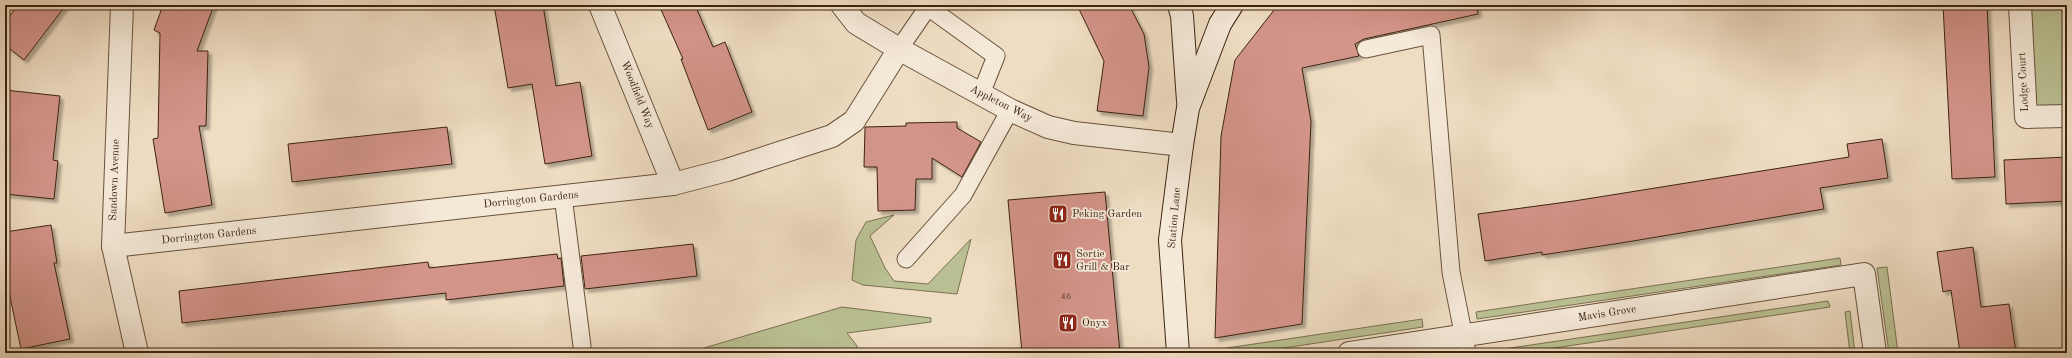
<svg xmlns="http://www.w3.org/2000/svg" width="2072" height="358" font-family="'Old Standard TT',serif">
	<defs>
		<filter id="shadow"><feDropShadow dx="3.5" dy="3.5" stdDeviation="1" flood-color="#0004"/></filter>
	</defs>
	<rect width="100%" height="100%" fill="#efddc3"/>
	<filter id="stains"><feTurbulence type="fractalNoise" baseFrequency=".005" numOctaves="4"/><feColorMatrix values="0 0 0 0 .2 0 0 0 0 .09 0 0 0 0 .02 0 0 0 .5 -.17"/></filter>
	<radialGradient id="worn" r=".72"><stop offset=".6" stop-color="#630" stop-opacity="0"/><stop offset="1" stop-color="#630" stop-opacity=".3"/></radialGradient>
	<!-- green -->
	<g fill="#bac093" stroke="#7a7251">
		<path d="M2029,5H2067V107L2035,109Z"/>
		<path d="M894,215L870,236L885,268L894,281L928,284L971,239L957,294L863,285L852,280L856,240L866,222Z"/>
		<path d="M1840,258L1841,265L1477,319L1476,312Z"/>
		<path d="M1887,267L1898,353H1889L1877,268Z"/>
		<path d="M1828,301L1830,307L1521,353H1498L1497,350Z"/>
		<path d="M842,307L931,318V322L847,333L857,346L858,353H704V348Z"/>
		<path d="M1850,311L1855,353H1850L1845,312Z"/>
		<path d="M1422,319L1423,327L1251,353H1208L1207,351Z"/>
	</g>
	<!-- building -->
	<g fill="#d3948a" stroke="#3b240f" filter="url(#shadow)">
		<path d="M18,5H66L24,60L5,45V22Z"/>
		<path d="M163,5H214L197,51H208L206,126H199L212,205L165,213L153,139L158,138L160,33L154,30Z"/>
		<path d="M494,5H543L556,86L580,82L592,156L545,164L532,84L508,88Z"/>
		<path d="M659,5H695L713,47L725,42L752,112L708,130L681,59H683Z"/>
		<path d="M1077,5H1129L1144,34L1147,54L1149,67L1143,116L1097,111L1104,61Z"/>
		<path d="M1278,5H1477L1478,14L1364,39L1355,44L1359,56L1302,68L1311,121L1302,324L1215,338L1221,136L1235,60Z"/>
		<path d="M1943,5H1987L1995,177L1952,179Z"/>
		<path d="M5,90L60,96L53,160L58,161L54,199L5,194Z"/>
		<path d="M957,122V128L981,142L962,177L932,158V179H916L915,210L878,211L877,167H864L865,127L906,126V123Z"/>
		<path d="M447,127L452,164L292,182L288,144Z"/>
		<path d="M1882,139L1888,178L1820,188L1824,209L1621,243L1542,255V252L1485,261L1478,214L1574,201L1849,157L1847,144Z"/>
		<path d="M2067,157V201L2006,204L2004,160Z"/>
		<path d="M1105,192L1120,353H1022L1008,200Z"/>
		<path d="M51,225L57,263H54L70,339L21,349L5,273V232Z"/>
		<path d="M693,244L697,276L585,289L581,256Z"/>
		<path d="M1973,247L1981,307L2009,304L2016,353H1960L1951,290L1943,292L1937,252Z"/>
		<path d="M557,254L558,259L561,258L564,286L446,300V293L182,323L179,291L428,262L429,268Z"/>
	</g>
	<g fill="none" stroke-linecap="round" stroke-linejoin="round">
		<!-- lane casing -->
		<g stroke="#68523c" stroke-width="19">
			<g id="lane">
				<path d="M899,49L928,7L996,56L981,94"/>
				<path d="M1366,49L1431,35L1451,272L1467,353"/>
				<path d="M563,196L582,346"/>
				<path d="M906,259L963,195L1010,110"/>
			</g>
		</g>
		<!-- street casing -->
		<g stroke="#68523c" stroke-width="24">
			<g id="street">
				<path d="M122,5L113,246L137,353"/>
				<path d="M600,5L673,184"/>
				<path d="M842,5L856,23L899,49L1010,110L1048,127L1074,133L1182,145"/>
				<path d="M2020,5L2026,117L2067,116"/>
				<path d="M113,246L673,184L727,170L832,136L854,121L899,49"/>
				<path d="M1349,353L1864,274L1875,353"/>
			</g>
		</g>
		<!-- secondary casing -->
		<g stroke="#3b240f" stroke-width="24">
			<g id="secondary">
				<path d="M1179,5L1182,16L1188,101"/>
				<path d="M1178,353L1170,240L1182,145L1188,108L1220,24L1232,5"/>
			</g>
		</g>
		<!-- lane -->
		<use href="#lane" stroke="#f5e9d8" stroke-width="17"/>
		<!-- street -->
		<use href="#street" stroke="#f5e9d8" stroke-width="22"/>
		<!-- secondary -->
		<use href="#secondary" stroke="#f5e9d8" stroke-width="22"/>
	</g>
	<!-- icons -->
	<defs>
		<g id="restaurant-square" transform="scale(1)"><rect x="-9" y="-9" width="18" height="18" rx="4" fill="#8f2418" stroke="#f5e9d8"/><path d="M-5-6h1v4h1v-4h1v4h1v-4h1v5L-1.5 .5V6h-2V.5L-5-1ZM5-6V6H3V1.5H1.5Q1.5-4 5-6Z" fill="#fff"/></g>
	</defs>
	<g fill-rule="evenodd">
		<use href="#restaurant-square" x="1058" y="214"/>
		<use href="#restaurant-square" x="1062" y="260"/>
		<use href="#restaurant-square" x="1068" y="323"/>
	</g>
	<g text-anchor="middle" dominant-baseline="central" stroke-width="3.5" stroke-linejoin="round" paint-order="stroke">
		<!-- number labels -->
		<g font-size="9" fill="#61402e">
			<text x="1066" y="296">46</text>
		</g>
		<!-- street labels -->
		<g font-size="11" fill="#3b240f" stroke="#f5e9d8">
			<text transform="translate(2024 82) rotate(-93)">Lodge Court</text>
			<text transform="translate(637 95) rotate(68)">Woodfield Way</text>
			<text transform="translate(1001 104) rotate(27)">Appleton Way</text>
			<text transform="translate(115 180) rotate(-88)">Sandown Avenue</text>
			<text transform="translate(531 200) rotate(-6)">Dorrington Gardens</text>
			<text transform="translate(1175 218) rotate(-85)">Station Lane</text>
			<text transform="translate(209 236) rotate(-6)">Dorrington Gardens</text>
			<text transform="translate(1607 314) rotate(-9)">Mavis Grove</text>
		</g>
		<!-- poi labels -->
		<g font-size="11" fill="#3b240f" stroke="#f5e9d8" text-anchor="start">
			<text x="1072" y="214">Peking Garden</text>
			<text x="1076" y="254">Sortie<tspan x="1076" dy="13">Grill &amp; Bar</tspan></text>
			<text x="1082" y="323">Onyx</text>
		</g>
	</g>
	<!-- margin -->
	<rect width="2072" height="358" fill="none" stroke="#efddc3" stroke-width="20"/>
	<rect x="6" y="6" width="2060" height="346" fill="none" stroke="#3b240f" stroke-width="2"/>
	<rect x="10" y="10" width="2052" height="338" fill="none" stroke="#3b240f"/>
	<rect width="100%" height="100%" filter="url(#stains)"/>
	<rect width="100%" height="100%" fill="url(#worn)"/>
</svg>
